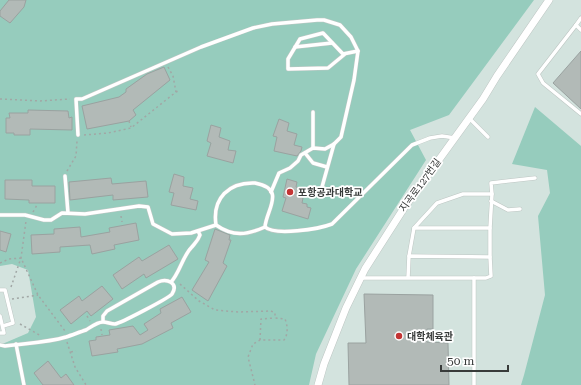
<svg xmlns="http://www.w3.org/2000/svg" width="581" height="385" font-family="'Roboto Serif','Noto Sans KR',serif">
	<rect width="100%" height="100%" fill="#e6eeec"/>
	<!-- built -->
	<rect fill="#d3e3de" x="0" y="0" width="581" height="385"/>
	<!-- forest -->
	<g fill="#96ccbd">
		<path d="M0,0H534L449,115L410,130L426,160L356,269L316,354L309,385H0V345L28,333L36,317L28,270L12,264L0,266Z"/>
		<path d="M535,107L581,146V385H521L524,375L545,295L538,216L550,193L547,170L512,164Z"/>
	</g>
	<!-- building -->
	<g fill="#b2bab7" stroke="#9aa2a0">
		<path d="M9,0H26L24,7L10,23L0,16V11Z"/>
		<path d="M581,51V109L553,83Z"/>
		<path d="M164,67L170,80L133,110L136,115L129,121L87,129L82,106L119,97L126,92V89L147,74Z"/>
		<path d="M28,110L68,111L69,118L72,117V130L30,129V135H14V133H6V118H10L9,113H28Z"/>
		<path d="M279,119L289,123L287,131L297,134L294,145L302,147L301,151L297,156L274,151L277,137L273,136Z"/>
		<path d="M211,125L221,128L219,137L230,141L228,150L236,151L233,163L207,156L211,143L207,141Z"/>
		<path d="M174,174L184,177L183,186L193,188L190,199L198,201L196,210L171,205L174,193L169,192Z"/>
		<path d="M111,178L112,184L146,181L148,197L113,200V195L70,200L69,182Z"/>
		<path d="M287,179L297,182L296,187L299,188L297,196L303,198L302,203L307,204V207L311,208L308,219L282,211L286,198L283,197Z"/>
		<path d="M5,180H32V186H55V203H29V200L5,199Z"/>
		<path d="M136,223L139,240L114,245L115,249L92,254L90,245L60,247V252L32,254L31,235L54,234V229L80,227L81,237L110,232L109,228Z"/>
		<path d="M215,229L230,235L229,240H231L223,263L227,266L208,301L192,290L209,262L205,260Z"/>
		<path d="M0,231L11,234L6,252L0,250Z"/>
		<path d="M169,245L178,259L146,278L144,274L122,289L113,275L139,257L142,261Z"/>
		<path d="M102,286L113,299L91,316L87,311L71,324L60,310L79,296L82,301Z"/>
		<path d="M364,294L433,295V329H427V342L448,343L449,385H349L348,343H366Z"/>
		<path d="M182,297L191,312L171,323L173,328L142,344L117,349L118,352L92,356L89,341L96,340V337L110,335L109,330L133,326L140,335L148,330L144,324L161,313L160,309Z"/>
		<path d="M48,361L61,378L66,374L74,385H43L34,373Z"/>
	</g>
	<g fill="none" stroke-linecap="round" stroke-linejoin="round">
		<!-- service casing -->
		<g stroke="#bec6c3" stroke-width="4.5">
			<g id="service">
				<path d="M581,18L576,25L581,30"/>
				<path d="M576,25L538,74L543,83L581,114"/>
				<path d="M295,47L332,43"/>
				<path d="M345,54L328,68L288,69V59L300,39L323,33L343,54L358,51"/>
				<path d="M469,118L488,137"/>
				<path d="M78,135L76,99H82L201,47L253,28L272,24L317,20H324L340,25L351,37L358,51L354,80L341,137L334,144L325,149L313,148L301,155L298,161L290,168L279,173L271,192"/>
				<path d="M313,148V112"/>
				<path d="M305,153L313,163L327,167"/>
				<path d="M65,176L68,213"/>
				<path d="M255,183C287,189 266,210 265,227C247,235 233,237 216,225C212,198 229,182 255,183Z"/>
				<path d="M322,187L334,144"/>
				<path d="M492,194L491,183L535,178"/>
				<path d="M491,201L508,210L520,209"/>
				<path d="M0,215H25L44,220H51L62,213L85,214L139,206L148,207L153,224L172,234L191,233L216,225"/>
				<path d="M265,227C275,236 319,229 332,224L412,145L430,138L442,136L455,138"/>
				<path d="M414,228L437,203L463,194H492L490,228"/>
				<path d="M409,256L414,228H490V257"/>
				<path d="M361,278H486L491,276L490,257L409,256L408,278"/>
				<path d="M474,278V385"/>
				<path d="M171,282C179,274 183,256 191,248C195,243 198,241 200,235L198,231"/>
				<path d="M0,290H5L13,323L3,326"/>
				<path d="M0,316L4,333H0"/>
				<path d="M16,344L24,385"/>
				<path d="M0,345L5,346C25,343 46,343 66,337C72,335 80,332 86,330C91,327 97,322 103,322C107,322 111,324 115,324C121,323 169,298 172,294C179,283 167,278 158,282L107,311L103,316V322"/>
			</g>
		</g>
		<!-- minor casing -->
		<g stroke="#bec6c3" stroke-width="8">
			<path id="minor" d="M318,385L324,364L346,308L365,269L404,208L483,99L497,76L549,0"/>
		</g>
		<!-- path -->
		<g stroke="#a1a7a5" stroke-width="1.5" stroke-dasharray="2 3" stroke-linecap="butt">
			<path d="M168,67L173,76L176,92"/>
			<path d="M0,99L40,101L70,99"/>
			<path d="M129,121L131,127"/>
			<path d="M84,135L108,133L131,128L176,92L180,90"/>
			<path d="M67,171L76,156L77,141"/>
			<path d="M33,212L37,205"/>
			<path d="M121,216L122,222"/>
			<path d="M0,263L9,259L21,258L38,295L65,331"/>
			<path d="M180,284L199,301L215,310L238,312L271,311L275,313V318L285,319C288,326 288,335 284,340H260L253,344L248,357L255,385"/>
			<path d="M11,287L21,258L26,221"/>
			<path d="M12,299L38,295"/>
			<path d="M87,316L90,321"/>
			<path d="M20,324L41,336"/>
			<path d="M101,329L102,335"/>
			<path d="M260,340L261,319L275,318"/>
			<path d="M67,342L75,367L86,385"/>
			<path d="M71,352L76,351"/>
		</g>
		<!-- service -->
		<use href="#service" stroke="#fff" stroke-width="3.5"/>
		<!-- minor -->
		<use href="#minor" stroke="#fff" stroke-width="7"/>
	</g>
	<!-- markers -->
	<g fill="#c33434" stroke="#fff" stroke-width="1.5">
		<circle cx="290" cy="192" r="4"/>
		<circle cx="399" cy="336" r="4"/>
	</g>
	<g text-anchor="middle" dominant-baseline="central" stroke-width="3.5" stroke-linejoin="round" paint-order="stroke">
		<!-- street labels -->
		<g font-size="10" fill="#383b3a" stroke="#fff">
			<text transform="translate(420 185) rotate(-54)">지곡로127번길</text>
		</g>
		<!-- poi labels -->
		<g font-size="10" font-weight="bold" fill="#383b3a" stroke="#fff" text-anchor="start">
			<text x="298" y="192">포항공과대학교</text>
			<text x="407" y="336">대학체육관</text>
		</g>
	</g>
	<!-- scale -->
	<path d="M441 365v6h67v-6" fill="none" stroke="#383b3a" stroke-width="2"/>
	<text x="447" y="365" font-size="12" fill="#383b3a" stroke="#ffffff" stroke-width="3" paint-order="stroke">50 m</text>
</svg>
